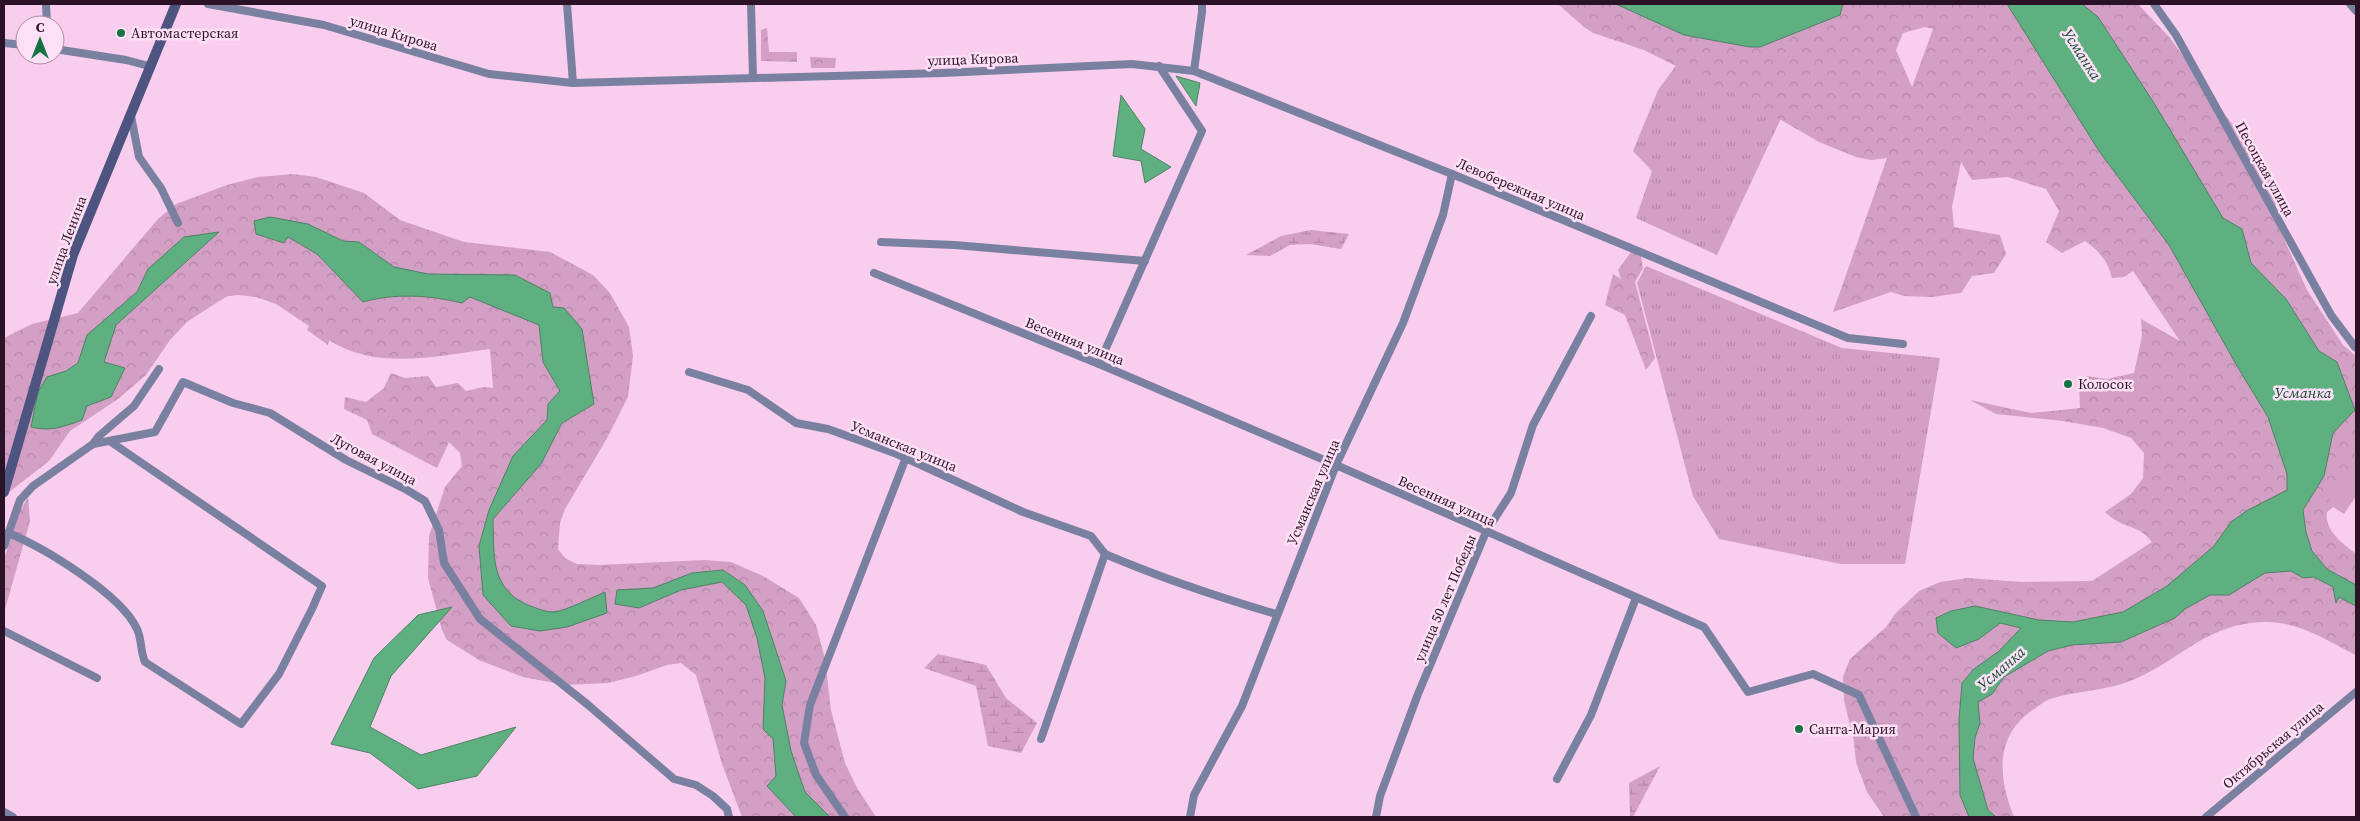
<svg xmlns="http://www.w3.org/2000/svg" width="2360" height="821" font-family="'Source Serif 4',serif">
	<defs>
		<pattern id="grass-tufts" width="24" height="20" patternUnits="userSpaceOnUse" patternTransform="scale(1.25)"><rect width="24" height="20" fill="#d39fc5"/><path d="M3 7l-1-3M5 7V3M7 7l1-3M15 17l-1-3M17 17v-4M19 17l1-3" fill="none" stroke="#b588a9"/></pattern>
		<pattern id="forest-crowns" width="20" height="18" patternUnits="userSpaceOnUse" patternTransform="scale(1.25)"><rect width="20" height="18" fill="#d39fc5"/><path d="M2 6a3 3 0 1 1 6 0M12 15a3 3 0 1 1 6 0" fill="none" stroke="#b588a9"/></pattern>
		<pattern id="wetland-marsh" width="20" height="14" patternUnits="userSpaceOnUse" patternTransform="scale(1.25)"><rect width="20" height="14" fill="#d39fc5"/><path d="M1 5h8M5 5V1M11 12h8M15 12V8" fill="none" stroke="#b588a9"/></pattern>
	</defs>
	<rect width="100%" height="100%" fill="#f9cded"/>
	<!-- grass -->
	<g fill="url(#grass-tufts)">
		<path d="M1686,52L1783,114L1717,255L1636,218L1652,171L1633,151L1658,90Z"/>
		<path d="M1646,266L1842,348L1940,358L1905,564H1841L1719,539L1693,496L1637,283Z"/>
	</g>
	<!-- forest -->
	<g fill="url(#forest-crowns)" fill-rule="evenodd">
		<path d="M1558,4H2138L2170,38L2275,184L2276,221L2307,290L2343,345L2356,356V489L2327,512C2324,531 2343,543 2356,554V655C2327,641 2299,621 2265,622C2207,623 2183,658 2135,679C2108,691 2078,690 2050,699C2044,701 2039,706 2034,709C1994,736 1998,777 2014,817H1884L1867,792L1856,762L1854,742L1844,700L1843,677L1850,659L1886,627L1895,614L1919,591L1940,582L1968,578L2022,582L2092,581L2152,542C2138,523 2123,530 2105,512L2131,494L2143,478L2144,453L2131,438L2103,428L2063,421L1996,414L1970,400L2031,413L2080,408L2079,386L2086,376L2107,379L2134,373L2142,336L2141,319L2180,341L2133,271L2124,277L2112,278C2108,261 2099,251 2085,241L2062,253L2046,242L2059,211L2046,189L2007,177L1972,180L1961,162L1952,207L1954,227L2000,235L2006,254L1994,273L1972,276L1961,293L1932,297L1904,296L1891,292L1833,312L1887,158L1871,160L1856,157L1819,142L1762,109L1644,50L1593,33L1584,27ZM1925,27L1933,29L1912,87L1896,50L1903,33Z"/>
		<path d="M767,28L769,52H797V62L761,61V30Z"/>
		<path d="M810,57L836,58L835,68H811Z"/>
		<path d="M293,174L316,177L364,193L400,220L464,242L550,252L593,275L610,293L629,327L633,356L628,397L606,440L565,509L560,523L558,549L565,558L577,564L599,565L704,560L731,562L763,576L799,598L816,625L825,659L831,710L845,763L857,788L876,817H742L722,764L696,675L681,663L667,665L636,676L608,683L565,685L523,677L479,660L447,640L442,630L428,578L429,536L445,487L462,466L460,453L449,442L437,468L372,434L367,420L344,409L345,397L366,402L384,388L391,373L405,378L428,376L436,387L458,383L466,391L484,387L493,388L490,349C438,356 376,371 329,340L328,345L307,330L309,326L276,304L256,297L238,295L228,296L216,303L187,322L170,340L146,375L118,399L70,431L49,461L4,496V338L32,324L78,313L158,219L176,204L227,185L258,177Z"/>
		<path d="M1631,252L1641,256L1643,268L1635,282L1655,358L1646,370L1625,315L1605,305L1613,274L1621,279L1618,270Z"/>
		<path d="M28,497L30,521L4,613V559L19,513Z"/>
	</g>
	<!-- wetland -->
	<g fill="url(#wetland-marsh)">
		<path d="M1311,230L1349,234L1341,249L1310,244L1290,245L1270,256L1246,255L1281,236Z"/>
		<path d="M938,654L986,665L1006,698L1037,723L1021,753L988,746L976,686L924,668Z"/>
		<path d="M1660,766L1633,817H1630L1629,783Z"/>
	</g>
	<!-- pitch -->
	<path fill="#d39fc5" d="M2350,467L2356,471V496L2344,514L2327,503Z"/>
	<!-- water -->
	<g fill="#5eb080" stroke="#4f8165">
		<path d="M1616,4H1843L1840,15L1760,47H1750L1684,35Z"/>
		<path d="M2007,4H2082L2098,17L2154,103L2223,218L2242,229L2251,263L2286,299L2319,351L2337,362L2355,410L2333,433L2324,476L2303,510L2306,532L2312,551L2327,569L2356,585V606L2339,597L2336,603L2333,587L2314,577L2303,578L2291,571L2265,573L2229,595H2210L2185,609L2175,618L2121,642L2072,645L2048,651L2004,677L1992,694L1978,702L1980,723L1975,738L1973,758L1988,810L1996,817H1969L1960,795L1959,720L1962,683L1974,669L1999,651L2021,628L2000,623L1979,639L1956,648L1938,633L1936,618L1951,611L1975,606L2039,620L2073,622L2123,612L2167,586L2214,546L2231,522L2248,510L2287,490V474L2268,417L2237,366L2169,245L2099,151Z"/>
		<path d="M1176,76L1200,83L1196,106Z"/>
		<path d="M1121,95L1145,129L1141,149L1171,167L1145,183L1141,161L1113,156Z"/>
		<path d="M270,217L308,224L343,241L359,242L394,267L428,274L515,275L550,293L553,307L564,308L582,329L594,404L562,423L541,464L493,519C494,554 490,589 528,605C536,608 545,612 554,612C565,611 593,597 605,592L607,613L567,627L540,631L511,626L483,595L479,546L489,510L513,456L547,420L548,404L560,391L543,362L539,325L470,297L462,303C429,295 395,293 363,302L317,254L288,237L284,243L256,234L254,221Z"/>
		<path d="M219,232L116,325L104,362L125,368L111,397L87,406L82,420C63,427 50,432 31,427L38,392L47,377L66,371L78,363L87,335L137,292L148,269L184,237Z"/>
		<path d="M723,570L745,585L763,611L786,681L782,705L791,751L805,792L830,817H796L767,786L776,776L773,739L763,729L765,678L757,638L746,605L722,582L681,590L639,608L615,604L617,590L653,588L692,573Z"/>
		<path d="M452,607L391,676L370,727L421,755L516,727L477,776L418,789L370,753L331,744L374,658L418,615Z"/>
	</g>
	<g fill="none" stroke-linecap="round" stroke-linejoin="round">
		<!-- street -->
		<g stroke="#7a80a0" stroke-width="8">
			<path d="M46,4L47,25"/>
			<path d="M208,4L324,25L489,74L573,83L943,73L1132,64L1194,71"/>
			<path d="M567,4L573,83"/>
			<path d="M751,4L753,78"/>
			<path d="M1202,4V12L1194,71L1452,174L1848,338L1903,344"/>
			<path d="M2154,4L2176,35L2331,315L2355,347"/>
			<path d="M2350,4L2356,11"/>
			<path d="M4,43L25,45"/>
			<path d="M55,49L126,60L149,66"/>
			<path d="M131,116L139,157L161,188L178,223"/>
			<path d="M881,242L954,245L1145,261"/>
			<path d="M874,273L1099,364L1336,465L1704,627L1748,692L1813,674L1859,695L1916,817"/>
			<path d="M1099,364L1202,131L1159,66"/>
			<path d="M689,372L748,390L796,423L828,429L897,454L1023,512L1091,536L1105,554"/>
			<path d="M93,444L99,436L134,406L159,369"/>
			<path d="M8,533C43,547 121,594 137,629C142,639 140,651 145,662L241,724L279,674L312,609L322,586L111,442"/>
			<path d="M4,546L20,500L33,486L93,444L155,432L183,382L233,403L270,413L346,460L407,490L425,501L439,530L444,563L480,619L587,704L674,779L696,785L713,796L727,809L729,817"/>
			<path d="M4,631L97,678"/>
			<path d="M1041,739L1105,554C1161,578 1218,597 1276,614"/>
			<path d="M1557,779L1591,715L1636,598"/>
			<path d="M4,812L13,817"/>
			<path d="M845,817L816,775L804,743L810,705L905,460"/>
			<path d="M1190,817L1194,795L1242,706L1336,465L1403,323L1443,215L1452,174"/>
			<path d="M1376,817L1380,796L1418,694L1486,532L1511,493L1533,425L1591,316"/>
			<path d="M2206,817L2356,692"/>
		</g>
		<!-- secondary -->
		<path stroke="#4d5480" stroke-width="10" d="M4,492L73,255L176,4"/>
	</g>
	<!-- markers -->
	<g fill="#177145" stroke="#fde0f5" stroke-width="2">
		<circle cx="121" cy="33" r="5"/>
		<circle cx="2068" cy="384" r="5"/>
		<circle cx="1799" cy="729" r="5"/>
	</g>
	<g text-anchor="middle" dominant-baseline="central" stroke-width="5" stroke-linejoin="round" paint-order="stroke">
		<!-- poi labels -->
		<g font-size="14" fill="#2c1226" stroke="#fde0f5" text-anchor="start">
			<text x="131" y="33">Автомастерская</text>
			<text x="2078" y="384">Колосок</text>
			<text x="1809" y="729">Санта-Мария</text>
		</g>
		<!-- street labels -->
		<g font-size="14" fill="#2c1226" stroke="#fde0f5">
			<text transform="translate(394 33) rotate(17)">улица Кирова</text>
			<text transform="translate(973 59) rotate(-2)">улица Кирова</text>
			<text transform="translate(2265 169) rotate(61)">Песоцкая улица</text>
			<text transform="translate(1521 189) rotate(23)">Левобережная улица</text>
			<text transform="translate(66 240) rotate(-70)">улица Ленина</text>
			<text transform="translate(1075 341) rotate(22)">Весенняя улица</text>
			<text transform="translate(904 446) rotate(22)">Усманская улица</text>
			<text transform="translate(374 459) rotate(28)">Луговая улица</text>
			<text transform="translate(1313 492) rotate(-67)">Усманская улица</text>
			<text transform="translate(1447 501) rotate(24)">Весенняя улица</text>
			<text transform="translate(1445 598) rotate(-67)">улица 50 лет Победы</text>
			<text transform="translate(2273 745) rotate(-40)">Октябрьская улица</text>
		</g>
		<!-- water labels -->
		<g font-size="15" font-style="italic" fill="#0a4b2c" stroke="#fde0f5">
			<text transform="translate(2082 54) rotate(57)">Усманка</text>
			<text x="2303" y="392">Усманка</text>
			<text transform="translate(2001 668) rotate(-41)">Усманка</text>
		</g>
	</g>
	<!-- border -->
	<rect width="2360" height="821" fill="none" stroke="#2c1226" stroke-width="10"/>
	<!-- north arrow -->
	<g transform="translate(40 40)"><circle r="24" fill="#fde0f5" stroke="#a98ea2"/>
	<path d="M0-4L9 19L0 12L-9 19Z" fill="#177145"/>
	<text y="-8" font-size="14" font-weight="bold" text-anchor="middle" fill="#2c1226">С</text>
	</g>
</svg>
